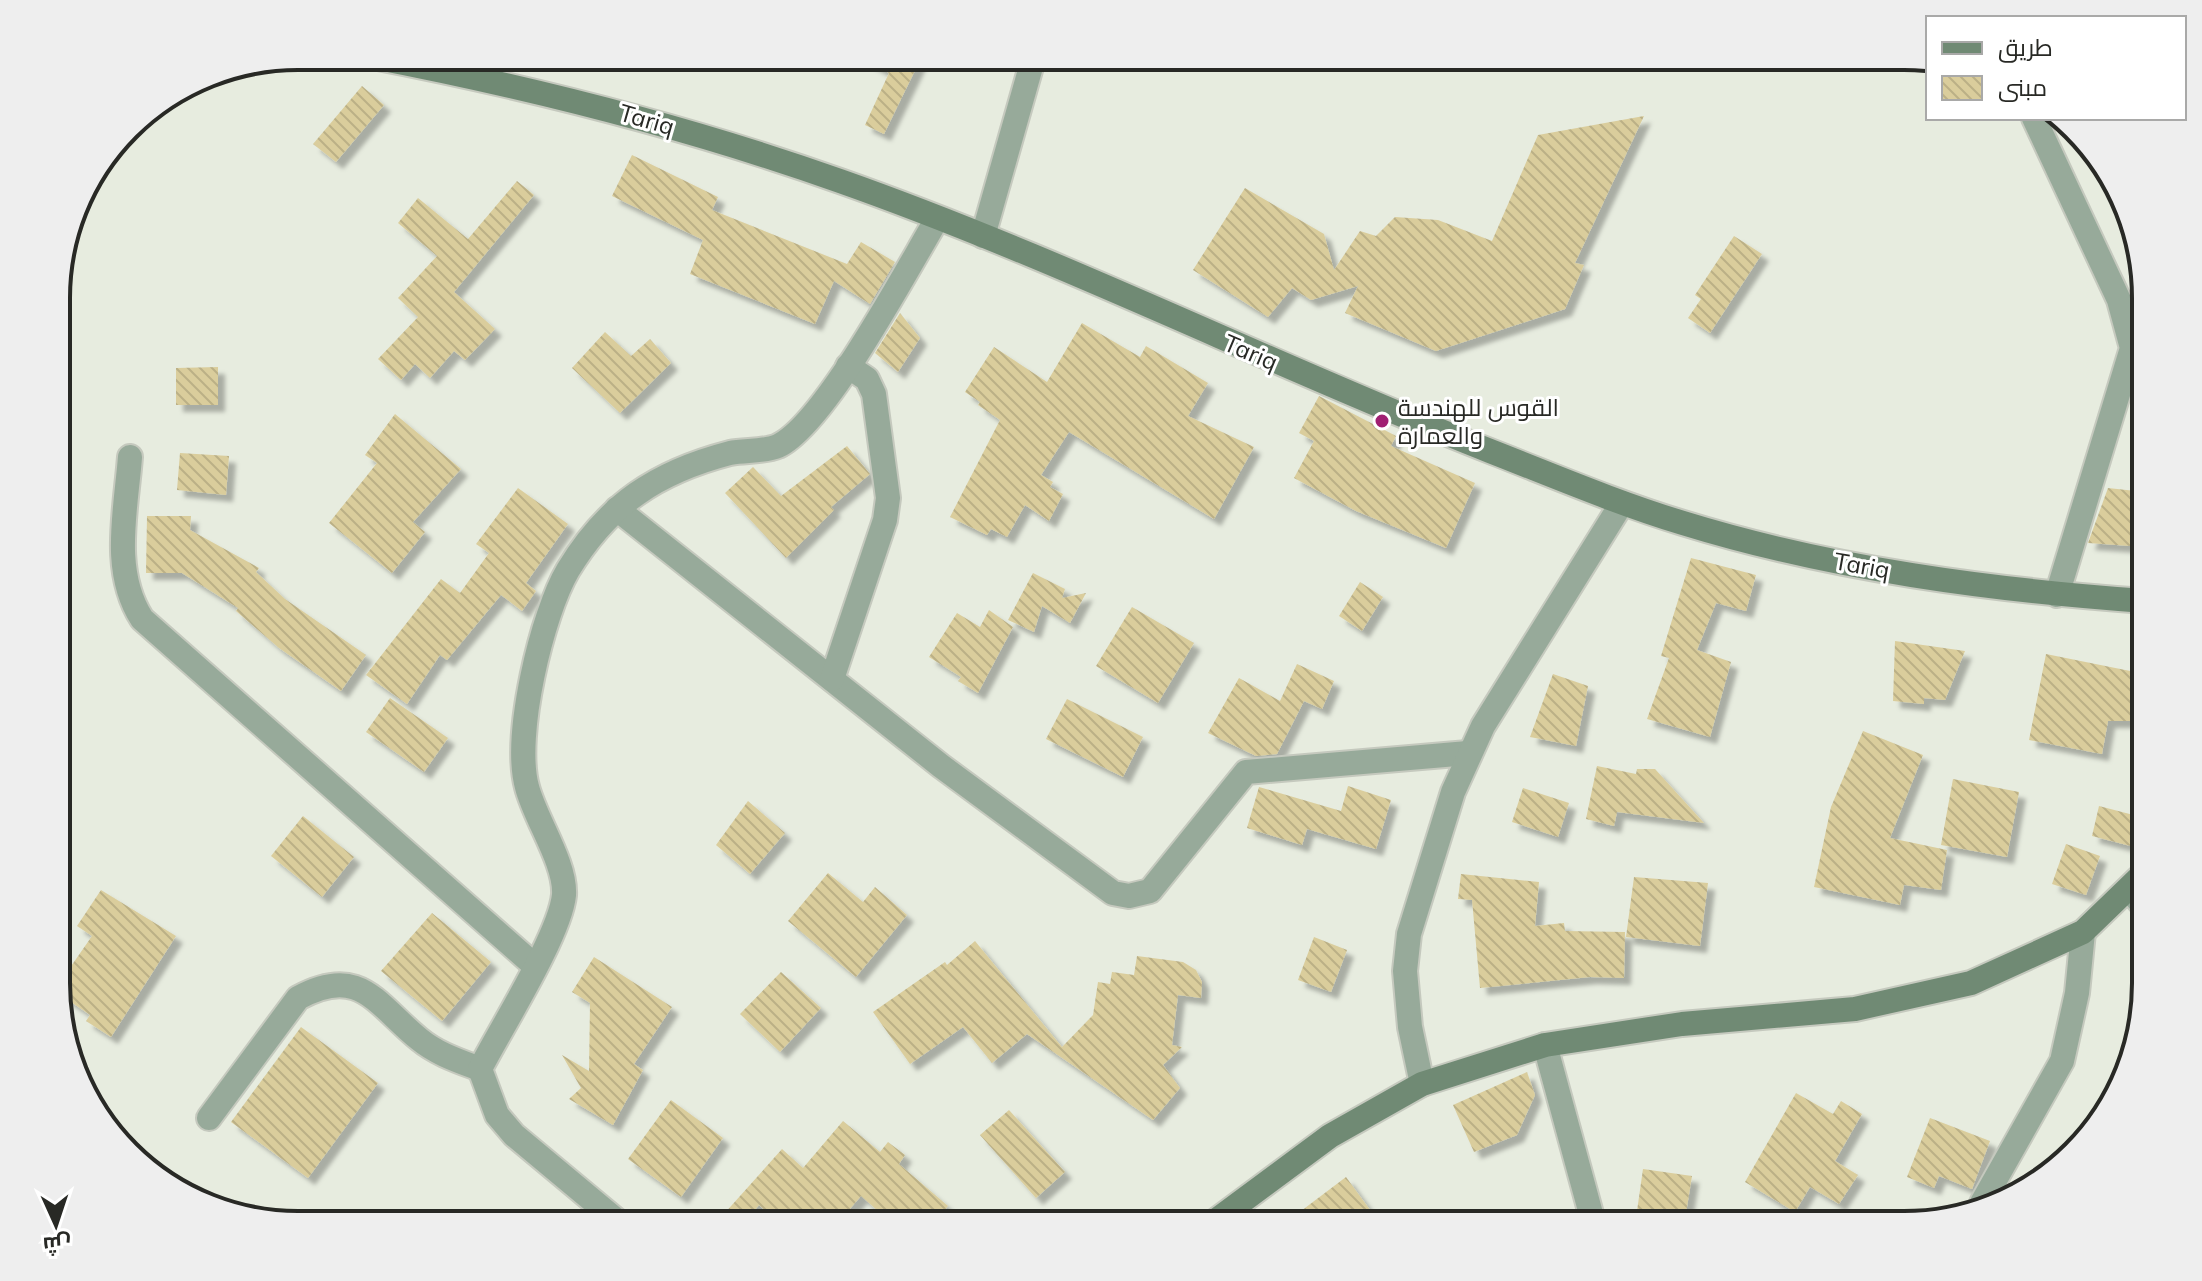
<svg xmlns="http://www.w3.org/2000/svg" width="2202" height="1281" font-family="Mulish,Cairo,sans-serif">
	<defs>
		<pattern id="building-back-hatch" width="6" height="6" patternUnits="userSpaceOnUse" patternTransform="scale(2)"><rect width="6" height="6" fill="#dacd9c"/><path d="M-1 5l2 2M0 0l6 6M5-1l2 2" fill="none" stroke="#bbb086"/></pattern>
		<filter id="shadow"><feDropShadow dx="7" dy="7" stdDeviation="2" flood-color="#0004"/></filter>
	</defs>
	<rect width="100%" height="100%" fill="#e7ecdf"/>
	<!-- building -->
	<g fill="url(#building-back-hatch)" filter="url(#shadow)">
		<path d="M857,56H922L884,134L865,125L889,73Z"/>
		<path d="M362,86L384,105L336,162L313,144Z"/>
		<path d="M1644,116L1575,263L1584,265L1565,309L1436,351L1345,313L1358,286L1311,300L1292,288L1268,317L1193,270L1245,188L1324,234L1334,270L1360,231L1376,236L1395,217L1438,220L1492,241L1538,135Z"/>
		<path d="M632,155L718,197L712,210L847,264L861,242L895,262L870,304L834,281L815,324L690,274L703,240L612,196Z"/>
		<path d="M517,181L534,195L454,292L495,329L465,360L454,351L430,378L415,364L401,380L378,359L418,317L398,298L437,256L398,223L418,198L468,239Z"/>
		<path d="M1734,236L1762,254L1710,333L1688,318L1701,299L1695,295Z"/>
		<path d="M900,313L920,338L898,372L875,353Z"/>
		<path d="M1082,323L1140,357L1146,346L1208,383L1188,416L1254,447L1214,519L1069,432L1041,475L1053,482L1050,487L1063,494L1049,521L1025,505L1007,537L991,529L987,535L950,517L1000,420L978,405L980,402L965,392L994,347L1047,382Z"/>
		<path d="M605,332L631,356L650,339L671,363L620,413L572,368Z"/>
		<path d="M218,367V405H176V368Z"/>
		<path d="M1319,396L1396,436L1391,446L1475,483L1446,548L1356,511L1294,478L1314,441L1299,433Z"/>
		<path d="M395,414L461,469L413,522L425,532L392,573L329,523L377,463L365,455Z"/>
		<path d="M847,446L870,474L831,507L834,510L786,558L725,493L753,467L781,496Z"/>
		<path d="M180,453L229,456L226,495L177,490Z"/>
		<path d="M518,488L568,524L526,583L536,591L522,611L501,595L447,660L440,655L407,704L366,675L441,579L460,593L489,553L476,544Z"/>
		<path d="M2108,488L2145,492V547L2088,543Z"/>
		<path d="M147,516H191L190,530L259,568L256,572L285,599L366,655L341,691L279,648L236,611L238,608L182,573H146Z"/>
		<path d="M1691,558L1756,575L1746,611L1716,603L1697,650L1731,662L1710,737L1647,719L1669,658L1661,656Z"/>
		<path d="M1033,573L1065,589L1062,598L1086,593L1070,623L1042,606L1034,632L1008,620Z"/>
		<path d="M1360,582L1383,597L1362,631L1339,616Z"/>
		<path d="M1132,607L1194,643L1158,703L1096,666Z"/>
		<path d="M989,610L1013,627L978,693L958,681L961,677L929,657L957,613L980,627Z"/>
		<path d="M1895,641L1965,651L1945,700L1924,698V704L1893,701Z"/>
		<path d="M2046,654L2145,674V721H2108L2102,754L2029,740Z"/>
		<path d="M1297,664L1334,681L1322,709L1304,701L1277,754L1256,756L1208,733L1239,678L1280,701Z"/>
		<path d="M1553,674L1588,686L1576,746L1530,737Z"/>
		<path d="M390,698L448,738L424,772L366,732Z"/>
		<path d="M1067,699L1143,737L1123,777L1046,739Z"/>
		<path d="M1863,731L1923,755L1890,838L1947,850L1941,890L1904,885L1900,905L1814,887L1831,807Z"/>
		<path d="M1597,766L1636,774L1637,769H1655L1704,823L1617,812L1614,826L1586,819Z"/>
		<path d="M1953,779L2019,792L2007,857L1941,845Z"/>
		<path d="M1348,786L1391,800L1376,849L1307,829L1302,845L1247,828L1259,787L1341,811Z"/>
		<path d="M1523,788L1569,803L1558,837L1512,822Z"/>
		<path d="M748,801L785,833L750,874L716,845Z"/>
		<path d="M2099,806L2145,818L2146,850L2092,836Z"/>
		<path d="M303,816L354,857L322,897L271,856Z"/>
		<path d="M2066,844L2100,856L2086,895L2052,884Z"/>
		<path d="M828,873L863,902L875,887L907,915L856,977L788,921Z"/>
		<path d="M1461,874L1539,882L1535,926L1564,923L1565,931L1625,932L1624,978L1590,977L1480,988L1472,900L1458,899Z"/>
		<path d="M1634,877L1708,883L1700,946L1626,937Z"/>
		<path d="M101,890L176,936L111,1037L86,1021L90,1015L58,993V985L92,936L77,926Z"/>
		<path d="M432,913L491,962L442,1021L381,971Z"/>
		<path d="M1314,937L1347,950L1331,992L1298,980Z"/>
		<path d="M975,941L1062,1047L1093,1015L1098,982L1110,984L1112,972L1134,975L1137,956L1183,962L1196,970L1202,982L1201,998L1178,995L1172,1045L1182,1047L1163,1065L1180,1088L1153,1120L1027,1034L992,1063L963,1027L910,1064L873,1012L945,962L947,965Z"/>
		<path d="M594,957L672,1007L634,1064L643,1070L613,1125L569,1099L581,1088L562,1055L589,1071L590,1003L572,992Z"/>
		<path d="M781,972L821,1008L780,1052L740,1014Z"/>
		<path d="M301,1027L378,1083L308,1178L231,1122Z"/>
		<path d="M1527,1072L1535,1095L1517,1135L1474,1152L1453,1105Z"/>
		<path d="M1796,1093L1833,1114L1841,1101L1862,1114L1835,1161L1858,1175L1839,1204L1810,1187L1795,1212L1745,1182Z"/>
		<path d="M671,1100L723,1138L681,1197L628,1159Z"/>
		<path d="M1009,1110L1065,1172L1036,1198L980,1135Z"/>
		<path d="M1930,1118L1990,1141L1972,1189L1939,1176L1934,1188L1907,1177Z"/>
		<path d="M843,1121L880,1152L888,1142L905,1155L899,1164L948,1206L932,1225H894L861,1196L836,1225H781L759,1205L742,1225H734L723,1215L782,1149L803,1168Z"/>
		<path d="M1643,1169L1692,1176L1684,1225H1635Z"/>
		<path d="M1346,1177L1381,1225H1312L1301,1211Z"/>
	</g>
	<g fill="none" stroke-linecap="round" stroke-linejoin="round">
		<!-- street casing -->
		<g stroke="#c5c9be" stroke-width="28">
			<g id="street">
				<path d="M475,77L483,56"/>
				<path d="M2034,118L2119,300L2132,348L2057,595"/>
				<path d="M983,236L1034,56"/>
				<path d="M130,457C126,510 111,571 142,619L535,966"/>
				<path d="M617,509L941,766L1113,893L1129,896L1150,891L1246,772L1468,753"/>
				<path d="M832,679L885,520L888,498L874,394L867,379L848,366"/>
				<path d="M2129,889L2145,908"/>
				<path d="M1545,1045L1594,1225"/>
				<path d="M1422,1084L1410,1027L1405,971L1409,934L1453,792L1483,726L1622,503"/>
				<path d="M209,1118L298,998C360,964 376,1004 419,1039C437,1054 459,1061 480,1069"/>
				<path d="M1982,1203L2062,1061L2077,993L2083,932"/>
				<path d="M622,1225L514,1135L497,1115L480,1069C501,1028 560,935 564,895C566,863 535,819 527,787C513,736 542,614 568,570C608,504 657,472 730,453C745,450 764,452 778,446C825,424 907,269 937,219"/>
			</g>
		</g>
		<!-- secondary casing -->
		<g stroke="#c5c9be" stroke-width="28">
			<g id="secondary">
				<path d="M368,56C529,87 685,126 840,181C1061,259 1272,365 1490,451C1554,476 1617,503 1683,523C1832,569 1991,590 2145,601"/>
				<path d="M1210,1225L1330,1136L1422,1084L1545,1045L1682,1024L1855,1009L1971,983L2083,932L2145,872"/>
			</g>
		</g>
		<!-- street -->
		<use href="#street" stroke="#97aa9a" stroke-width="24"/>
		<!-- secondary -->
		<use href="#secondary" stroke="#708a74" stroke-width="24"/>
	</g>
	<!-- markers -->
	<circle fill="#a01f72" stroke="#fff" stroke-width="3" cx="1382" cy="421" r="8"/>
	<g text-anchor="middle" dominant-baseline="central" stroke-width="6" stroke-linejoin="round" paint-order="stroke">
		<!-- street labels -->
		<g font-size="24" fill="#282925" stroke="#fff">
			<text transform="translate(647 119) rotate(16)">Tariq</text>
			<text transform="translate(1251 352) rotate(23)">Tariq</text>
			<text transform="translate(1862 565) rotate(10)">Tariq</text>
		</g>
		<!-- poi labels -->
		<g font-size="24" fill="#282925" stroke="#fff" text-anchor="start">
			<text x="1398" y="407">القوس للهندسة<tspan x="1398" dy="28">والعمارة</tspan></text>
		</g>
	</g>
	<!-- crop -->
	<path d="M0 0H2202V1281H0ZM298 70H1904A228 228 0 0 1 2132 298V983A228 228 0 0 1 1904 1211H298A228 228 0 0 1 70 983V298A228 228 0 0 1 298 70Z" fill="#eee" fill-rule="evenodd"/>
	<path fill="none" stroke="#282925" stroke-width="4" d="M298 70H1904A228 228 0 0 1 2132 298V983A228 228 0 0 1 1904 1211H298A228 228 0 0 1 70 983V298A228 228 0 0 1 298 70Z"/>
	<!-- legend -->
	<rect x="1926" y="16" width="260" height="104" fill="#ffffff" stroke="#a9a9a8" stroke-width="2"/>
	<rect x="1942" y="42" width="40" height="12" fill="#708a74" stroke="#a9a9a8" stroke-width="2"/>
	<text x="1998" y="56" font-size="24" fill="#282925">طريق</text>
	<rect x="1942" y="76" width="40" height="24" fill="url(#building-back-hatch)" stroke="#a9a9a8" stroke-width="2"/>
	<text x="1998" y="96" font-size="24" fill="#282925">مبنى</text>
	<!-- north arrow -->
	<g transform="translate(56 1225) rotate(177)" stroke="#ffffff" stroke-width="6" paint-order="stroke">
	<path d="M0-6L14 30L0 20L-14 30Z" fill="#282925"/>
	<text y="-12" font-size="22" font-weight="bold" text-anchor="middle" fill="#282925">ش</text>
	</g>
</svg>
